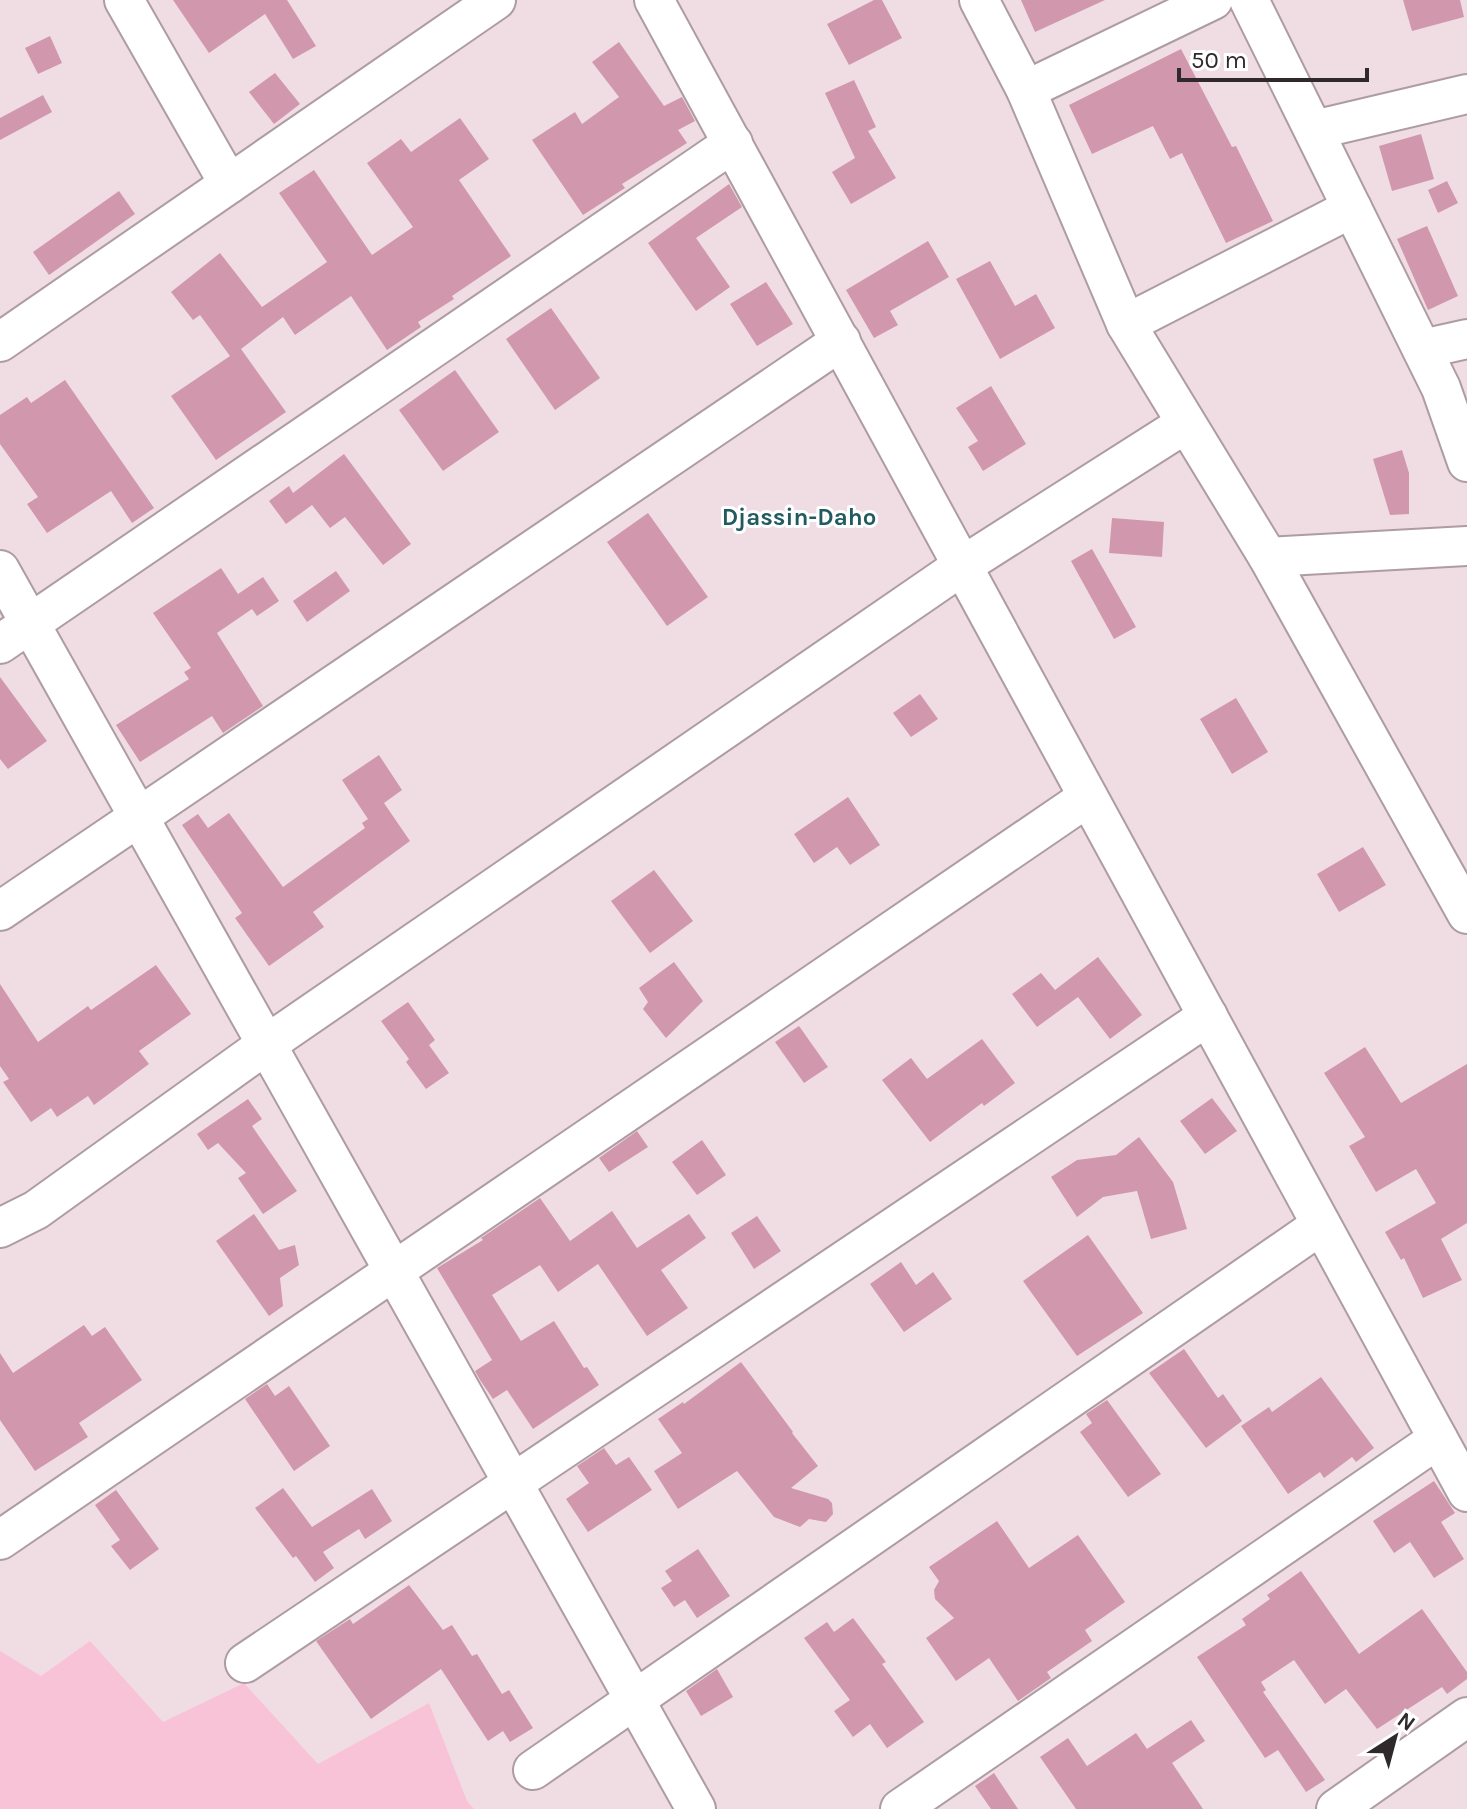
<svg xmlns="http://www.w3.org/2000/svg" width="1467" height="1809" font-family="Karla,sans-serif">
	<rect width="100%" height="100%" fill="#f0dde4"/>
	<!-- green -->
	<path fill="#f8c3d6" d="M90,1641L163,1722L244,1683L318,1764L429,1703L467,1801L474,1809H0V1651L41,1676Z"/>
	<!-- building -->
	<g fill="#d197ad">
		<path d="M173,0H287L316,46L293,59L265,14L209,53Z"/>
		<path d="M874,0H882L902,38L849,65L827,24Z"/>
		<path d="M1021,0H1105L1035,32Z"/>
		<path d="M1403,0H1460L1464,17L1412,31Z"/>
		<path d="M50,36L62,63L38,74L25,48Z"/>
		<path d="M619,42L664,106L682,97L695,121L678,130L687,143L622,184L625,188L583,215L532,140L575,112L582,124L619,97L592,62Z"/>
		<path d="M1181,49L1232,147L1236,146L1273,221L1226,243L1182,153L1170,159L1153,126L1092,154L1069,105Z"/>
		<path d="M275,73L300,104L274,124L249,92Z"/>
		<path d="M854,80L876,127L868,131L896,178L851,204L832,172L855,158L825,93Z"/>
		<path d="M43,95L52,112L0,140V118Z"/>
		<path d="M460,118L489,159L459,180L511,256L452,296L454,299L418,322L421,327L387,350L351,296L295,335L283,317L241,349L286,412L216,460L171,396L230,356L200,315L193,320L171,292L220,253L262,307L327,262L279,193L314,170L372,255L413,227L367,163L401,139L411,152Z"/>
		<path d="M1421,134L1434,179L1392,191L1379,146Z"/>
		<path d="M1447,181L1458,203L1438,213L1428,190Z"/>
		<path d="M729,184L742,207L696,238L730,287L696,311L648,243Z"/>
		<path d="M119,191L135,214L49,275L33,252Z"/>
		<path d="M1427,226L1458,296L1428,310L1397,239Z"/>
		<path d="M928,241L949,277L890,311L898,325L874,338L846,290Z"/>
		<path d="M990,261L1015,306L1036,294L1055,328L1000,359L956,279Z"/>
		<path d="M766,282L793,324L757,346L730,304Z"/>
		<path d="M551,308L600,378L555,410L506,339Z"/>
		<path d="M455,370L499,432L443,471L399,410Z"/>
		<path d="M65,380L154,508L132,523L111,491L47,533L27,504L38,497L0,444V415L27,397L31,403Z"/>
		<path d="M991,386L1026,444L983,471L968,447L978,441L956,408Z"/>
		<path d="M1402,450L1409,473V514L1390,515L1373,459Z"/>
		<path d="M344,454L411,544L383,565L345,517L330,528L312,505L286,524L269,501L289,486L293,493Z"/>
		<path d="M648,513L708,597L667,626L607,542Z"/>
		<path d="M1112,518L1164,522L1162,557L1109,553Z"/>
		<path d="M1092,549L1136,627L1114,639L1071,561Z"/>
		<path d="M221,568L238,594L263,577L279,601L257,616L252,609L217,633L263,706L223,733L212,716L140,762L116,725L189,679L184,672L191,668L153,613Z"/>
		<path d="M336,571L350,591L307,622L293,601Z"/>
		<path d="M0,677L47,741L8,769L0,759Z"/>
		<path d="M920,694L938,719L911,737L893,713Z"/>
		<path d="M1236,698L1268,752L1232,774L1200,719Z"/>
		<path d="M379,755L402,790L384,803L410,841L313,912L324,927L269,966L235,918L242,913L182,825L198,814L208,828L229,813L283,887L365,828L362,823L368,819L342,780Z"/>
		<path d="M848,797L880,845L850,865L837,847L814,863L794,834Z"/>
		<path d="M1363,847L1386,885L1339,912L1317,874Z"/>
		<path d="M654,870L693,921L650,953L611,901Z"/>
		<path d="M1098,957L1142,1015L1110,1039L1078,997L1037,1027L1012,994L1041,973L1055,990Z"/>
		<path d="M674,962L703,1001L666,1038L643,1009L648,1002L639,988Z"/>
		<path d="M156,965L191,1014L139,1051L149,1064L94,1105L88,1096L57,1117L51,1108L31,1122L3,1082L9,1079L0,1066V984L38,1042L88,1006L91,1010Z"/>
		<path d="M408,1002L435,1040L429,1045L449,1073L426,1089L406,1062L409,1059L381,1021Z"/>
		<path d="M799,1026L828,1067L804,1083L775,1042Z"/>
		<path d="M982,1039L1015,1083L984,1106L982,1103L930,1142L882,1080L911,1058L927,1079Z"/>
		<path d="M1365,1047L1401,1103L1467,1064V1223L1441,1239L1462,1280L1423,1298L1404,1258L1401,1260L1385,1232L1436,1203L1416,1169L1376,1192L1349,1146L1365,1137L1324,1073Z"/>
		<path d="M1212,1098L1237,1131L1205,1154L1180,1121Z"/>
		<path d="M248,1099L262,1119L252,1126L297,1191L263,1214L238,1178L246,1173L218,1143L208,1150L197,1134Z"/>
		<path d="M637,1131L648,1147L609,1172L599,1158Z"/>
		<path d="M1139,1137L1173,1182L1187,1229L1151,1239L1137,1191L1103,1197L1077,1217L1051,1177L1077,1160L1116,1155Z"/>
		<path d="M702,1140L726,1175L697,1195L672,1162Z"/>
		<path d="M540,1198L570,1241L612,1211L637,1248L689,1214L706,1238L661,1270L688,1308L647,1336L598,1264L558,1292L540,1265L492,1295L521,1341L554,1321L584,1368L587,1367L599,1385L533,1429L507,1390L493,1399L480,1380L475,1371L492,1360L437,1268L483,1240L481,1238Z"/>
		<path d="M254,1214L279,1250L295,1245L299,1265L280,1278L283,1306L269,1316L216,1241Z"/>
		<path d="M757,1216L781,1251L754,1269L731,1233Z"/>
		<path d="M1088,1235L1143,1313L1077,1356L1023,1281Z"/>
		<path d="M901,1262L916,1285L933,1272L952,1299L904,1332L870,1284Z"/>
		<path d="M84,1325L92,1336L105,1327L142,1380L79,1423L88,1437L35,1471L0,1420V1353L13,1373Z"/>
		<path d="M1184,1349L1218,1398L1223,1394L1242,1421L1206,1448L1149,1373Z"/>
		<path d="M741,1362L793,1432L792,1433L818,1466L791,1488L828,1499L832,1503L833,1514L826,1522L809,1519L800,1527L774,1517L737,1471L678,1509L654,1471L682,1453L658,1419L683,1402L684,1404Z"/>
		<path d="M1321,1377L1374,1448L1356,1462L1352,1457L1324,1478L1320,1472L1288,1494L1241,1426L1269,1407L1272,1412Z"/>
		<path d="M267,1384L275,1396L289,1386L330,1446L294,1471L245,1399Z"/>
		<path d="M1107,1400L1161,1474L1128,1497L1080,1432L1092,1423L1086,1414Z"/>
		<path d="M604,1448L616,1465L629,1457L652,1490L588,1532L566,1499L589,1483L577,1466Z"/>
		<path d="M1434,1481L1455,1513L1441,1522L1464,1559L1434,1578L1410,1542L1394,1553L1373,1521Z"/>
		<path d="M283,1488L312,1527L372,1489L392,1521L365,1539L359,1529L323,1552L334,1568L315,1582L296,1556L293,1558L255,1508Z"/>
		<path d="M116,1490L159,1549L130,1570L111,1546L120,1540L95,1505Z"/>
		<path d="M997,1521L1029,1568L1078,1535L1125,1602L1085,1630L1092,1641L1047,1672L1051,1678L1018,1701L989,1658L956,1681L926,1638L954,1618L935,1599L934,1590L939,1581L929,1567Z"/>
		<path d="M698,1549L730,1596L697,1618L685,1600L674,1607L661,1588L672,1581L665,1571Z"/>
		<path d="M1301,1571L1359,1654L1422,1609L1467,1672V1679L1447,1694L1442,1687L1377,1729L1346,1689L1325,1704L1294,1660L1261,1682L1266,1690L1263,1692L1325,1780L1306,1792L1278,1750L1265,1758L1197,1657L1246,1625L1242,1619L1270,1599L1267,1595Z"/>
		<path d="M409,1585L443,1630L452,1625L472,1656L477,1654L502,1694L509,1690L533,1728L510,1742L503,1731L488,1741L441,1669L371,1719L316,1641L350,1619L353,1624Z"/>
		<path d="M853,1618L886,1662L882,1664L924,1722L887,1748L870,1724L853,1737L834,1711L850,1700L804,1638L827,1622L834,1632Z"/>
		<path d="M717,1669L733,1697L701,1716L686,1691Z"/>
		<path d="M1191,1720L1205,1741L1172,1763L1203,1809H1076L1040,1757L1068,1738L1087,1766L1136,1733L1147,1749Z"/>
		<path d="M994,1773L1018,1809H991L975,1786Z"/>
	</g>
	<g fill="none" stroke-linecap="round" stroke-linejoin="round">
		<!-- minor casing -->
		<g stroke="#ad9ca2" stroke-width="42">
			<g id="minor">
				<path d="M124,0L229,184"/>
				<path d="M654,0L1467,1492"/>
				<path d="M979,0L1026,90L1126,324L1268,557L1467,914"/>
				<path d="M1249,0L1441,388L1467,462"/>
				<path d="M1026,90L1213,0"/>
				<path d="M1314,130L1467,94"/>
				<path d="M1126,324L1352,208"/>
				<path d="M0,342L496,0"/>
				<path d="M1422,349L1467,339"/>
				<path d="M1268,557L1467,546"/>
				<path d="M0,570L696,1809"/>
				<path d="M0,644L733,143"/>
				<path d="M0,911L841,341"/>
				<path d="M0,1228L36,1210L267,1044L962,566L1185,424"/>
				<path d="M0,1540L1088,797"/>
				<path d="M245,1663L1208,1016"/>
				<path d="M533,1770L1321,1225"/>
				<path d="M900,1809L1438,1439"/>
				<path d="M1336,1809L1467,1717"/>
			</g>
		</g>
		<!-- minor -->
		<use href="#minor" stroke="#fff" stroke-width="38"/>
	</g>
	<g text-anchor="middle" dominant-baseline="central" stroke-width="6" stroke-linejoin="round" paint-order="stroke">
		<!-- neighbourhood labels -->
		<g font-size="24" font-weight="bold" fill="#215b60" stroke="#fff">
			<text x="799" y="517">Djassin-Daho</text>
		</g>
	</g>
	<!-- north arrow -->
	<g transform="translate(1395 1737) rotate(36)" stroke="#ffffff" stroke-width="6" paint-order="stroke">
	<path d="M0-6L14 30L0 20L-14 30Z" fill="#30292b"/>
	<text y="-12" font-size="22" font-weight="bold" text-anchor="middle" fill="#30292b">N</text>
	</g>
	<!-- scale -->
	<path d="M1179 68v12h188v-12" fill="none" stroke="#30292b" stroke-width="4"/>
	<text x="1191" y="68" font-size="24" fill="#30292b" stroke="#ffffff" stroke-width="6" paint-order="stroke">50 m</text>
</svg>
